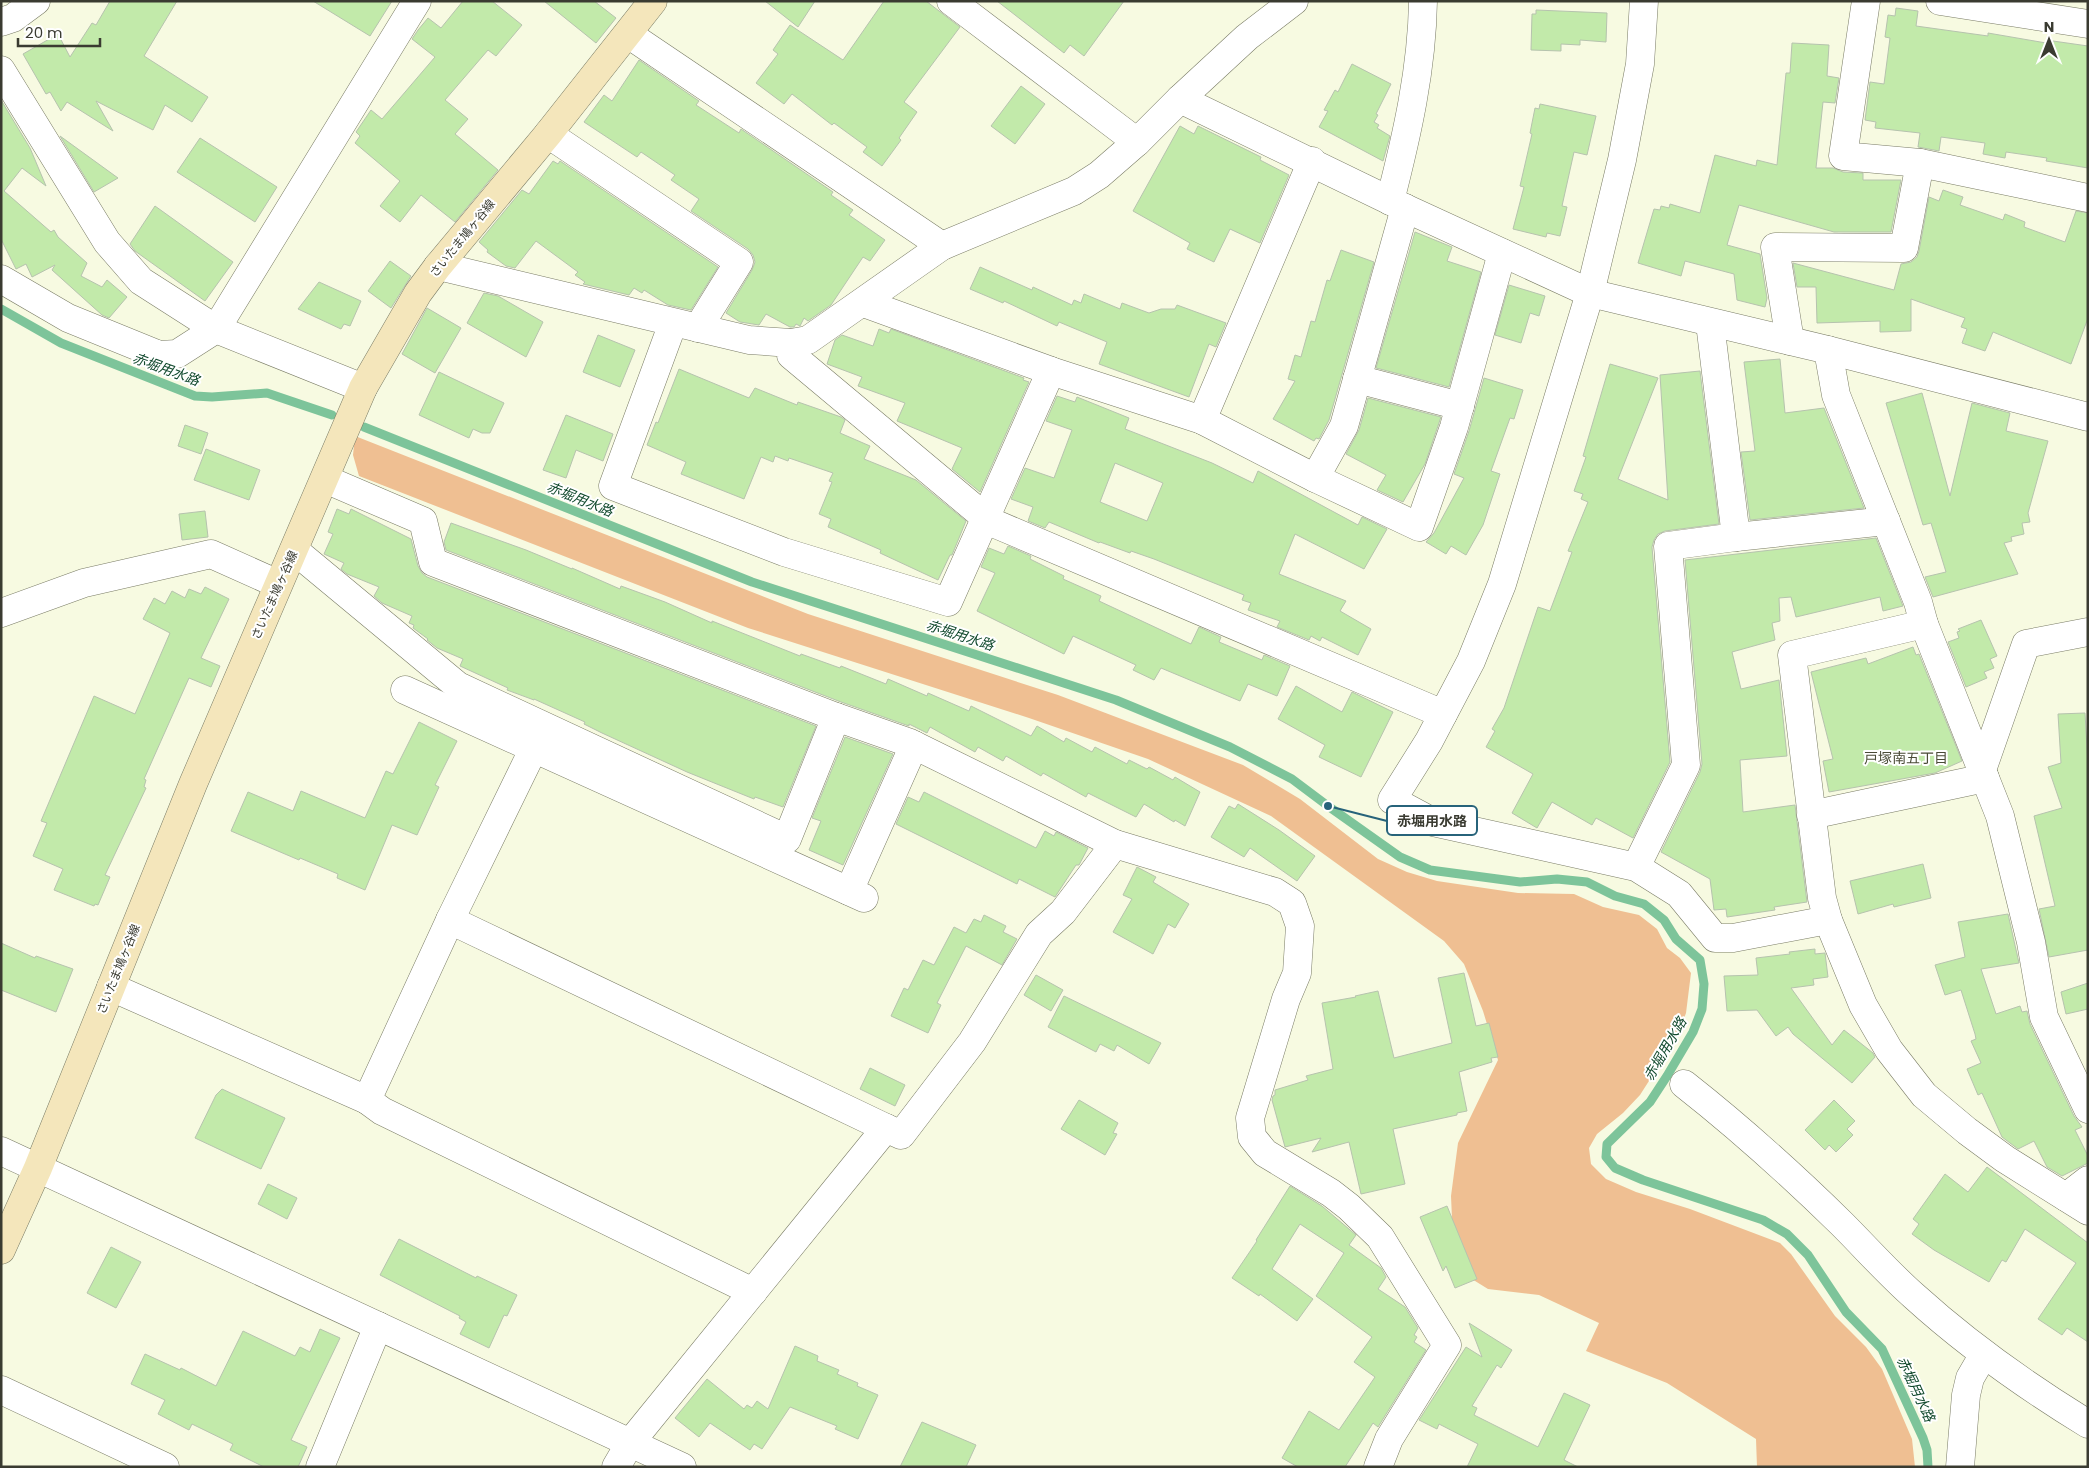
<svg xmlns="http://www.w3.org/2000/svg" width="2089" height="1468" font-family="Poppins,'Noto Sans JP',sans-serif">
	<rect width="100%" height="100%" fill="#f7fae1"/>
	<!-- green -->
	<path fill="#efbf92" d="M355,436L808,614L1058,695L1243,765L1300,799L1378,859L1407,872L1437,881L1518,893L1574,894L1603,907L1639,915L1657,929L1667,948L1680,958L1691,973L1686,1013L1677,1037L1640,1095L1623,1113L1597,1134L1589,1148L1591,1164L1606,1179L1636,1192L1690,1209L1780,1243L1791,1254L1835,1316L1866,1347L1882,1369L1912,1439L1915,1467H1757L1756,1439L1667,1383L1586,1351L1599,1323L1539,1295L1488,1289L1467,1276L1453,1241L1451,1196L1458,1143L1498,1060L1483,1011L1464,964L1444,941L1271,816L1148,759L1029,718L748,628L359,476L353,455Z"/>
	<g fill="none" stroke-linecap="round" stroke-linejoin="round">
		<!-- stream -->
		<g stroke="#7dc49a" stroke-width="9">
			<path d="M1,309L61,343L195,396L212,397L267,393L332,415"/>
			<path d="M364,427L752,582L1116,700L1230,747L1292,779L1328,806L1400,857L1430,870L1520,882L1557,879L1587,882L1615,896L1644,904L1664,920L1676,939L1700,960L1704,984L1702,1009L1693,1032L1667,1076L1650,1102L1607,1144L1606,1157L1615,1168L1643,1180L1763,1220L1787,1234L1808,1255L1846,1312L1882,1349L1923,1438L1927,1450L1928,1467"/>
		</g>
	</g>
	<!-- building -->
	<g fill="#c2eaaa" stroke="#b6c3ae" fill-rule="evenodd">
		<path d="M110,1H177L144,56L208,97L192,122L165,105L153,130L96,101L113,131L67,102L61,111L50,92L46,94L23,54L58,34L70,57L92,23L96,25Z"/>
		<path d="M313,1H392L370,36Z"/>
		<path d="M463,1H492L522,25L496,56L488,50L445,100L468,119L455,134L498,170L455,222L421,195L400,222L380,206L400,181L355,143L360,136L356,132L371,110L382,119L435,57L412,39L418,30L428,18L441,28Z"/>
		<path d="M544,1H594L616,18L596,43Z"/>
		<path d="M765,1H815L798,27Z"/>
		<path d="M884,1H926L960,27L904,102L917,112L899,138L901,140L882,166L863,152L867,147L834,123L832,125L792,94L784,104L756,83L778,54L773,50L790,25L843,60Z"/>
		<path d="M997,1H1124L1084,56L1070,45L1064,53Z"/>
		<path d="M1896,8L1918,11L1916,26L1988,36V33L2052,44L2053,41L2088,46V168L2046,161L2047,158L2006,152L2005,158L1983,154L1985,143L1941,137L1939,151L1918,147L1920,133L1875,128L1876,122L1865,120L1870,82L1884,84L1890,38L1885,37L1888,15L1895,16Z"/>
		<path d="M1536,10L1607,13L1606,42L1580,40V45L1561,44V51L1531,50L1532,14H1536Z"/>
		<path d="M1792,43L1829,45L1827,76L1839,78L1835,103L1823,102L1816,168H1833L1843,172L1863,173V180H1901L1891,232H1834L1739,205L1727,245L1760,254L1767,298L1765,307L1737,300L1734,274L1685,261L1681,276L1638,263L1654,209L1660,210L1661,206L1669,208L1670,204L1700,213L1715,155L1756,166L1757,160L1777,165L1786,73H1790Z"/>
		<path d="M639,60L699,101L696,105L739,133L741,129L833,192L831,195L853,210L849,215L885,240L870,261L863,257L831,305L808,321L804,318L800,326L796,324L794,327H790L766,314L759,325L740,322L726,313L752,270L755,262L753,255L748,249L691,211L699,199L671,180L675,175L641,152L637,157L584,122L604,95L612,101Z"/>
		<path d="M1352,64L1391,84L1376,114L1378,115L1374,122L1379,125L1377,128L1390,136L1383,161L1319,127L1328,111L1324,110L1335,90L1338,92Z"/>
		<path d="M1021,86L1045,104L1015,144L991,126Z"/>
		<path d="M1,100L30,148L46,186L22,168L4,191L51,232L54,230L58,237L87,263L81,276L102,287L107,280L127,297L109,318L102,315L52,270L55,265L32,277L26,264L16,269L1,239Z"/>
		<path d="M1540,104L1596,116L1587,155L1574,152L1562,206L1567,207L1560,236L1547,233L1546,237L1513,229L1524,187L1520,186L1532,134L1530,133L1535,108L1539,109Z"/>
		<path d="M1180,126L1194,134L1198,126L1261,157L1260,160L1289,175L1260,243L1230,229L1214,262L1187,249L1190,243L1133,211Z"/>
		<path d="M60,136L118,178L94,192Z"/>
		<path d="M200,138L277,187L255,222L177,172Z"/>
		<path d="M553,161L558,164L560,161L718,267L691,310L668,305L644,290L642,293L634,288L629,295L583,284L585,282L575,275L578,272L536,241L515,268L506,266L487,252L488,250L479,242L522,190L529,194Z"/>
		<path d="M1943,190L1963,197L1960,205L2003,220L2005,214L2025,222L2024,227L2065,242L2076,211L2088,213V318L2071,364L1993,332L1985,351L1962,343L1967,329L1961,327L1965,318L1911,299V331L1880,332V321L1817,323L1816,287H1797L1793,263L1894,290L1901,264L1911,262L1917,257L1919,251L1929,197L1939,201Z"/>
		<path d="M155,206L233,262L205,301L135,251L130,244Z"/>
		<path d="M1415,232L1452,247L1447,261L1481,272L1449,387L1376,368Z"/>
		<path d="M1341,250L1374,262L1329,420L1319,439L1316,438L1314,441L1273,419L1295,381L1288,379L1295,355L1301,357L1311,321L1315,322L1327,280L1330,281Z"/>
		<path d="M390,261L411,276L391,308L368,291Z"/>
		<path d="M980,267L1032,290L1033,287L1072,305L1074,300L1081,303L1084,294L1120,309L1122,303L1149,313L1161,309H1175L1177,305L1226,323L1216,347L1209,344L1189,397L1099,364L1107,342L1059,322L1057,326L1004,301L1003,303L970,289Z"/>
		<path d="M319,282L361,301L350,326L344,324L341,329L298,309Z"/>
		<path d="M1509,285L1545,296L1539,316L1530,313L1521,343L1495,335Z"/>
		<path d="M484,293L498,296L543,322L526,357L467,323Z"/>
		<path d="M427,308L461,328L435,373L402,354Z"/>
		<path d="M879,329L889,333L891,329L1024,378L1023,380L1029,382L980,492L952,469L962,448L897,421L905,403L858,386L862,377L827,364L835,340L842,335L873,346Z"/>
		<path d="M598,335L635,350L620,387L583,372Z"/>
		<path d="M1780,359L1785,413L1824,408L1864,508L1750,520L1741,452L1755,451L1744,362Z"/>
		<path d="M1610,364L1658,378L1618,479L1668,500L1660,375L1700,371L1719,524L1665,531L1658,534L1654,540L1652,547L1670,762L1633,838L1596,818L1592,825L1552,802L1537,828L1512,813L1533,774L1486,747L1495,731L1492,729L1504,708L1538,607L1550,611L1572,552L1568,551L1588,502L1581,499L1583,494L1574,491L1586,457L1583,456Z"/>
		<path d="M679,369L749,398L755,388L797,405L798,402L841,417L845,420L840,433L870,446L864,459L916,480L966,521L952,555H950L938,580L880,553L881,550L828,527L831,519L819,514L832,482L829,481L833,473L789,458L788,461L775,456L773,462L761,457L744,499L681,474L686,462L647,445L656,422L658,423Z"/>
		<path d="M439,372L504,403L490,433H482L473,429L469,438L419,415Z"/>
		<path d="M1484,378L1523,390L1514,419L1510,418L1491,471L1500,474L1483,525L1466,555L1451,546L1446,554L1426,542L1434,533L1464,478L1454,474L1469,431Z"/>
		<path d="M1922,393L1950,496L1972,403L2010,413L2006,431L2048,441L2028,513L2030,522L2022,523L2024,534L2011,537L2012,541L2004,543L2018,574L1933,597L1925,577L1946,572L1931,523L1923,525L1886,403Z"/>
		<path d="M1057,396L1075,402L1077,397L1129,418L1125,429L1212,463L1253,483L1258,471L1358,525L1362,517L1387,529L1364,569L1295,534L1279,574L1346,601L1340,611L1371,629L1358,655L1322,637L1320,641L1311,636L1309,640L1277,627L1280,621L1248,610L1251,603L1242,600L1244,595L1154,559L1131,551L1130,553L1100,542L1099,543L1049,522L1045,528L1028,521L1033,507L1011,499L1025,468L1054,478L1072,430L1046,421ZM1115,463L1163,483L1147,521L1100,502Z"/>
		<path d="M1368,398L1441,417L1425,464L1403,502L1377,490L1386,475L1346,454L1359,430Z"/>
		<path d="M566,415L613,434L603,461L576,450L566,478L543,470Z"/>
		<path d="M185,425L208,433L201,454L178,446Z"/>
		<path d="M206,449L260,470L249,500L194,480Z"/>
		<path d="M337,509L349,514L351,509L411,539L418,566L422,573L427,577L816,726L783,807L755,797L754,799L687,772L602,733L584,724L585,722L534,699V700L507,690L508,688L460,666L463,659L437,648L427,640L428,639L413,628L414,625L409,623L412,616L382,603L374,596L379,587L347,574L341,569L344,563L324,554L333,534L328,532Z"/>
		<path d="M205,511L208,537L182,540L179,514Z"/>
		<path d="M451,523L526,550L572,569V568L620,589L621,586L665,602L712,623V621L800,656L801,654L840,668L841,666L886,684L888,679L927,696L928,693L969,711L971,706L1031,736L1037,726L1064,742L1066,738L1092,752L1095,747L1127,764L1129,760L1147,769L1149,767L1173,780L1175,777L1200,792L1185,826L1175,820L1174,822L1144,804L1136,817L1088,793L1086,797L1043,773L1041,776L1006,756L1003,761L978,747L975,752L930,727L927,733L909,724V726L841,702L446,550L444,542Z"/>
		<path d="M1876,538L1903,606L1883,611L1880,597L1796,617L1791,597L1779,598L1780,621L1772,623L1775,640L1732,652L1741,689L1779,680L1787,756L1740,760L1743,812L1795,805L1807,902L1774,907L1775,910L1727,917L1726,909L1714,910L1710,879L1661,852L1700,772L1702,764L1685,560Z"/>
		<path d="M1008,546L1031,556L1030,559L1064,576L1063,579L1101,596L1099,601L1191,644L1199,627L1221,637L1219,642L1262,660L1264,655L1290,666L1277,696L1248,684L1240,701L1161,668L1154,680L1133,670L1136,665L1073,636L1064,654L977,611L995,573L981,567L989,548L1004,554Z"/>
		<path d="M205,587L229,599L201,658L220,666L211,687L189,678L144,779L146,780L144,787L146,788L105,875L110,877L98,905L95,904L94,906L54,890L63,869L33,856L47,823L41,821L94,696L135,714L170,633L143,619L154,598L165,604L172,591L185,598L189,589L201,594Z"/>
		<path d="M1981,620L1997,656L1990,659L1994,668L1984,672L1987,678L1966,687L1948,642L1959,638L1957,632L1960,631L1958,629Z"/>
		<path d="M1913,647L1916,655L1919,654L1962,761L1935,773L1829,792L1823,761L1833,759L1811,672L1866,658L1868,664Z"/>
		<path d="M1296,686L1342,712L1352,692L1393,712L1361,777L1319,757L1325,745L1278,719Z"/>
		<path d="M2085,713L2088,765V950L2049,957L2039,909L2055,906L2034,816L2062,808L2048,767L2061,763L2058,714Z"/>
		<path d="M419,722L457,741L435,785L439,787L417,835L392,825L365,890L337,878L338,874L300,858L299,860L231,831L248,792L293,811L301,791L365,818L386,771L393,774Z"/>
		<path d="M845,737L893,754L843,865L809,850L821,821L812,818Z"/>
		<path d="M924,792L1036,848L1045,831L1054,836L1056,832L1088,848L1079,865H1076L1055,897L1019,879L1017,884L896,824L908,797L919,802Z"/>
		<path d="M1238,804L1279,830L1315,856L1297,881L1250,848L1244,857L1211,837L1229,806L1235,809Z"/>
		<path d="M1923,864L1931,898L1894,907L1893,904L1858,914L1850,881Z"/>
		<path d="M1137,867L1156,877L1153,882L1189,904L1175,928L1168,924L1153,954L1113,932L1132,899L1123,895Z"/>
		<path d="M2008,914L2019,963L1981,969L1996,1014L2020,1006L2022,1012L2027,1011L2030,1024L2074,1116L2082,1127L2075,1130L2088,1156V1163L2062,1176L2047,1167L2034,1141L2018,1149L2002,1137L1982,1093L1978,1095L1967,1069L1981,1063L1971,1041L1976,1039L1975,1034L1961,990L1945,995L1935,965L1965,957L1958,922Z"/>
		<path d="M984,915L1006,926L1003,932L1017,939L1002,965L966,946L937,1003L941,1005L928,1033L891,1016L904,988L908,990L923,960L934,965L954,927L966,933L974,919L981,922Z"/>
		<path d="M1,943L35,958L36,956L73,969L56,1012L1,990Z"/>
		<path d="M1815,949V954L1825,953L1828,977L1813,979L1814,985L1791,988L1832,1045L1844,1030L1873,1053L1875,1057L1852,1083L1793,1034L1788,1027L1776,1036L1757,1010L1727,1011L1724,976L1758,975L1756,958L1790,954L1789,952Z"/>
		<path d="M1464,973L1476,1026L1489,1023L1498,1057L1491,1058L1492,1062L1459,1072L1467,1111L1457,1113V1115L1393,1129L1405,1184L1361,1194L1349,1142L1312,1152L1321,1138L1285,1147L1272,1100L1273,1096L1275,1095V1090L1308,1080L1306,1076L1333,1069L1322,1003L1356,997L1355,996L1378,991L1394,1058L1452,1043L1438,978Z"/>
		<path d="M1036,975L1063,990L1051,1011L1024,995Z"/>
		<path d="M2088,983V1009L2066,1014L2061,992Z"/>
		<path d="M1064,996L1161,1043L1149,1064L1117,1045L1114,1051L1100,1044L1096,1052L1048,1027Z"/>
		<path d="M870,1068L905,1085L895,1106L860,1089Z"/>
		<path d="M222,1089L285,1118L261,1169L195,1138L216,1095Z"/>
		<path d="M1079,1100L1118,1123L1113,1133L1117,1134L1105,1155L1061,1129Z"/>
		<path d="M1834,1100L1855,1121L1847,1129L1853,1135L1836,1152L1829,1145L1825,1150L1805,1130Z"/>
		<path d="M1987,1167L2088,1243V1342L2067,1328L2062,1335L2038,1319L2076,1263L2025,1229L2006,1262L2002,1260L1989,1282L1934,1250L1912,1234L1919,1224L1913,1219L1945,1174L1968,1192Z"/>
		<path d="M268,1184L297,1198L287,1219L258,1204Z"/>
		<path d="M1290,1186L1322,1206L1356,1235L1349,1245L1381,1268L1386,1277L1378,1289L1405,1307L1418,1328L1414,1335L1417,1337L1414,1342L1426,1350L1378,1427L1373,1423L1345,1467H1298L1282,1458L1309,1411L1339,1430L1375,1377L1354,1362L1372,1337L1316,1296L1344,1253L1300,1224L1272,1269L1313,1299L1297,1321L1260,1294L1259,1296L1232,1278L1257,1241L1256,1240Z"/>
		<path d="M1447,1206L1477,1279L1455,1288L1446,1266L1443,1271L1420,1217Z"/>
		<path d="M399,1239L476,1278L477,1276L517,1295L507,1316L504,1315L489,1348L460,1334L466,1322L459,1318L460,1316L380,1275Z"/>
		<path d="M111,1247L141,1262L116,1308L87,1293Z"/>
		<path d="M1469,1323L1512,1350L1501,1368L1497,1365L1472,1406L1477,1408L1474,1415L1538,1447L1564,1393L1590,1405L1564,1460L1578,1467H1467L1478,1444L1439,1424L1437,1429L1419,1420L1466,1347L1482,1357Z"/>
		<path d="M320,1329L340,1338L291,1440L307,1447L298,1467H264L230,1450L233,1444L192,1424L189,1430L158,1414L165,1400L131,1384L145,1354L180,1370L181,1368L216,1386L243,1331L295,1356L300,1347L310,1352Z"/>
		<path d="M795,1346L818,1356L817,1361L839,1370L837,1374L858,1383L857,1386L878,1395L858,1439L835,1429L837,1426L790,1407L762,1449L754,1444L750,1450L710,1423L699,1437L675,1418L707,1379L744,1409L747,1405L752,1408L757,1401L768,1409Z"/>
		<path d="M922,1422L976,1445L966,1467H900Z"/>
	</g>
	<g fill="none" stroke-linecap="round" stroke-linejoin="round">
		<!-- minor casing -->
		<g stroke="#7a7c66" stroke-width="29">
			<g id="minor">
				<path d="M951,1L1137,142"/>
				<path d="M1644,1L1640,64L1622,160L1590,293L1502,584L1471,661L1429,741L1392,800L1433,822L1636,867L1679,894L1715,938H1733L1828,920"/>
				<path d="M1866,1L1843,156L1920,163L2088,198"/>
				<path d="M1940,1L2088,24"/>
				<path d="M628,34L942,246"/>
				<path d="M1,70L107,242L141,281L216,329L363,388"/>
				<path d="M1180,99L1405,208L1590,293L1828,350L2088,417"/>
				<path d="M548,134L739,262L698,328"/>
				<path d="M1390,201C1407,135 1422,69 1423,1"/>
				<path d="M438,266L749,340L791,343V355L986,518"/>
				<path d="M1,279L68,318L159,355L177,354L216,329L417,1"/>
				<path d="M864,303L1051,371L1202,420L1315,478L1419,527L1454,427L1502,253"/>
				<path d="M673,323L613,486L784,552L948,602L1051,371"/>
				<path d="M1710,323L1736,537"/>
				<path d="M1790,341L1775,247L1904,248L1920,163"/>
				<path d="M791,343L808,340L942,246L1074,191L1099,175L1137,142L1180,99L1247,37L1294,1"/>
				<path d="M1828,350L1836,395L1918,602L1924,624L2000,816L2031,942L2044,1017L2088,1109"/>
				<path d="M1357,379L1460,406"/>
				<path d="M1202,420L1312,161"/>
				<path d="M1315,478L1344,426L1405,208"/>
				<path d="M325,479L423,521L433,562L836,717L910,743L1115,844L1275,892L1292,903L1300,926L1297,973L1286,999L1250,1118L1252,1137L1265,1153L1331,1193L1349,1207L1380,1237L1447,1345L1389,1439L1378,1467"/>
				<path d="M986,520L1443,714"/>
				<path d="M294,550L458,686L787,839L836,717"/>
				<path d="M1,613L84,583L211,554L278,584"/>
				<path d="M1924,624L1792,655L1822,898L1828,920L1863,1005L1889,1050L1924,1095L1967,1131L2005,1159L2088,1211"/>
				<path d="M405,690L864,898"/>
				<path d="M1982,770L2026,644L2088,632"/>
				<path d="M1811,815L1985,778"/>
				<path d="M1636,867L1686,765L1668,546L1736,537L1886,521"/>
				<path d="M849,891L914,745"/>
				<path d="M450,920L886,1128"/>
				<path d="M111,987L367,1100L382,1111L753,1292"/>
				<path d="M367,1100L450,920L533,750"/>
				<path d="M1,1151L682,1467"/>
				<path d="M2066,1197L2088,1180"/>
				<path d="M1,1390L165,1467"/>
				<path d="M320,1467L378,1326"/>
				<path d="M616,1467L630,1443L886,1128L901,1135L972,1042L1039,934L1063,912L1115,844"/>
				<path d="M1960,1467L1966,1395L1970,1378L1984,1354"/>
			</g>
		</g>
		<!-- tertiary casing -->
		<g stroke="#7a7c66" stroke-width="29">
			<g id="tertiary">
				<path d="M1,22L13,18L36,1"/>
				<path d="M1684,1084C1740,1128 1792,1175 1842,1224C1866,1248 1889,1274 1914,1296C1968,1345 2026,1386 2088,1424"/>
			</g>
		</g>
		<!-- secondary casing -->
		<g stroke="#7a7c66" stroke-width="29">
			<path id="secondary" d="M1,1250L38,1168L193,784L363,388L418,293L438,266L548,134L653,1"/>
		</g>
		<!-- minor -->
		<use href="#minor" stroke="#fff" stroke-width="28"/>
		<!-- tertiary -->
		<use href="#tertiary" stroke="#fff" stroke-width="28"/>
		<!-- secondary -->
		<use href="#secondary" stroke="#f4e6bb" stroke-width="28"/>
	</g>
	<g text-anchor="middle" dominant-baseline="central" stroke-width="4" stroke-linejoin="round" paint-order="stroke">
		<!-- street labels -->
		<g font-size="12" fill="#3a3b31" stroke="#fff">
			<text transform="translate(462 238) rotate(-51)">さいたま鳩ヶ谷線</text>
			<text transform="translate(274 595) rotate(-66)">さいたま鳩ヶ谷線</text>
			<text transform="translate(118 969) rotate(-68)">さいたま鳩ヶ谷線</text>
		</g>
		<!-- water labels -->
		<g font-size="14" font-style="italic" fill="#124a2e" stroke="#fff">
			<text transform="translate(166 369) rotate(20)">赤堀用水路</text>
			<text transform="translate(580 499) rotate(22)">赤堀用水路</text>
			<text transform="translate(960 635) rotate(18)">赤堀用水路</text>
			<text transform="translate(1665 1049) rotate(-60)">赤堀用水路</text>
			<text transform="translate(1916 1389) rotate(65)">赤堀用水路</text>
		</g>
		<!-- neighbourhood labels -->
		<g font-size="14" fill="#4a4b37" stroke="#fff">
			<text x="1906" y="758">戸塚南五丁目</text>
		</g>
	</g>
	<!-- callouts -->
	<path fill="none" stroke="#27637a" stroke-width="2" d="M1328 806L1387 821"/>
	<circle fill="#27637a" stroke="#fff" stroke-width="2" cx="1328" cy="806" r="5"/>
	<rect fill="#fff" stroke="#27637a" stroke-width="2" x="1387" y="806" width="90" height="29" rx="5"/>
	<g font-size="14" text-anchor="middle" font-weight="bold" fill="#3a3b31">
		<text x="1432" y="826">赤堀用水路</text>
	</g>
	<!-- border -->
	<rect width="2089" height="1468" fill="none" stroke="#3a3b31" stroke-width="5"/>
	<!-- north arrow -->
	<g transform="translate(2049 40)" stroke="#ffffff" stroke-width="4" paint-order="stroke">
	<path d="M0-4L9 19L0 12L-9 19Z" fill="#3a3b31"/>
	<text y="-8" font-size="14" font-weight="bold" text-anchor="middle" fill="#3a3b31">N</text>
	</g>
	<!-- scale -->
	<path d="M18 38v8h82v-8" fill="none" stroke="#3a3b31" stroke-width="2.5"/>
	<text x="25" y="38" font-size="15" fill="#3a3b31" stroke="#ffffff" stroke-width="4" paint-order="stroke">20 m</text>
</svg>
